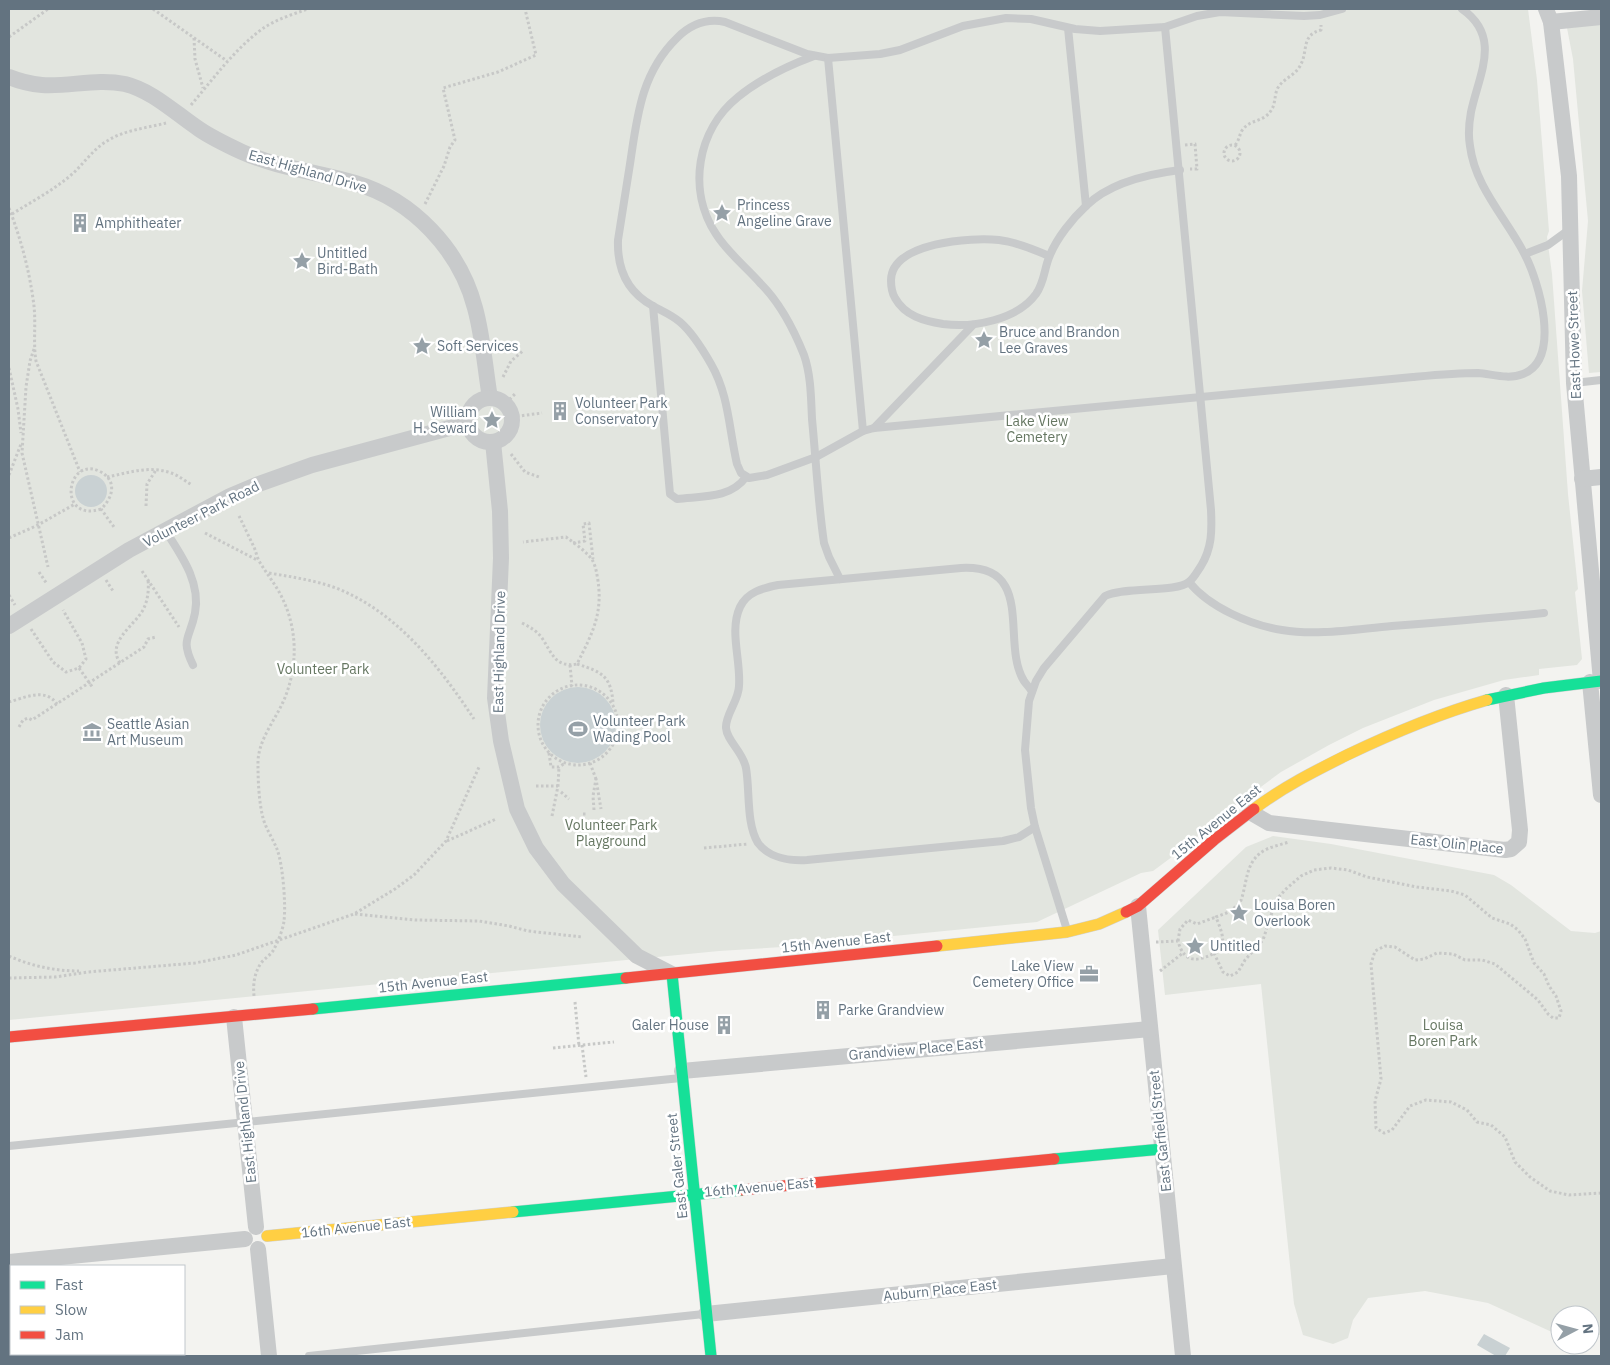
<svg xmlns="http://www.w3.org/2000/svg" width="1610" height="1365" font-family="'IBM Plex Sans',sans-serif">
	<rect width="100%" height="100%" fill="#f3f3f0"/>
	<!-- green -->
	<g fill="#e2e5df">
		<path d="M9,9H1528L1537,80L1549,231L1547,237L1552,274L1568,494L1578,589L1575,592L1582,659L1577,665L1539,669V675L1504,680L1434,700L1363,728L1329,745L1281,772L1224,814L1184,848L1153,871L1141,873L1037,922L782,947L719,951L9,1020Z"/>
		<path d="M1601,24V372L1589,373L1582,291L1588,221L1573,59L1567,28Z"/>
		<path d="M1273,836L1331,844L1494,875L1511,885L1571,931L1595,933L1601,931V1335H1590V1315H1560V1334L1554,1333L1488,1303L1425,1291L1368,1298L1353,1320L1348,1338L1333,1344L1303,1335L1294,1304L1261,984L1165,995L1158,930L1246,847Z"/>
	</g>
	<!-- water -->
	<g fill="#c9d1d3">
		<circle cx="91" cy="491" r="16"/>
		<circle cx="578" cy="725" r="38"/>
		<path d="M1484,1334L1510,1348L1505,1356H1496L1477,1345Z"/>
	</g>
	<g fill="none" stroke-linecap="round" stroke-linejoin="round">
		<!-- fast casing -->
		<g stroke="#d0d1d1" stroke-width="12">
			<g id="fast">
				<path d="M1487,700L1544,688L1601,681"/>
				<path d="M672,974L711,1356"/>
				<path d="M313,1009L626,978"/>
				<path d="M1054,1159L1162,1149"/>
				<path d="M513,1212L742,1190"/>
			</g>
		</g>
		<!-- slow casing -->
		<g stroke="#d0d1d1" stroke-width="12">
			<g id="slow">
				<path d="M1254,809C1283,787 1315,771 1347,755C1393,733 1438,714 1487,700"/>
				<path d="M937,946L1067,932L1099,924L1126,912"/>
				<path d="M267,1236L513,1212"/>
			</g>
		</g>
		<!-- jam casing -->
		<g stroke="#d0d1d1" stroke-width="12">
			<g id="jam">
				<path d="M1126,912L1138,906L1214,840L1254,809"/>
				<path d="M626,978L937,946"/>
				<path d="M9,1037L313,1009"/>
				<path d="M742,1190L1054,1159"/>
			</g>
		</g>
		<!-- path -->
		<g stroke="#c7c8c7" stroke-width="3" stroke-dasharray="2.5 2.5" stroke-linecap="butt">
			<path d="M153,9L227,61"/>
			<path d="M9,37L48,9"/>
			<path d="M194,38L195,59L203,88"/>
			<path d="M191,105C214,78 234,50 262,29C275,20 293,14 308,9"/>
			<circle cx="1232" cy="153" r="8"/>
			<path d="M1185,145L1195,144L1197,169H1190"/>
			<path d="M1235,145C1240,140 1239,133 1244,128C1252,119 1265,122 1272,109C1276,102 1274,93 1279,86C1285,78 1297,74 1301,64C1308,51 1301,35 1321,30V25"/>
			<path d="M425,204L444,166L450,147L455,140L443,88L498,72L536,55L525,9"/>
			<path d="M9,208C21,239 30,273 34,306C36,325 33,343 36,361L80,472"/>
			<path d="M12,214C31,202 52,191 70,176C83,165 92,150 107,141C124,130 147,128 166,123"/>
			<path d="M34,349L30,361L26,387L22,453L48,567"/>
			<path d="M9,368L18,409L21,433"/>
			<path d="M503,377L511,361L524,350"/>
			<path d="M506,403L516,393"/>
			<path d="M512,417L542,413"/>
			<path d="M511,454L525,472L539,477"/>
			<path d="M9,475L21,444"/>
			<path d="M107,477C128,473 149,465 171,473C178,475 185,481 192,485"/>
			<path d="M146,506L147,484L156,470"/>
			<path d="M101,509C57,523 66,456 99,471C118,480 113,498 101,509L114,527"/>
			<path d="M239,516C244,526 249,537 254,547C256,552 257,557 259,561C265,571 272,580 278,590C296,621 299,658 287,692C279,717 257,738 258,765C258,782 259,802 263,818C266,829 273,839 277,849C283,865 286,905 284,921C283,929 278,942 274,949C271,955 265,958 261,963C254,974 253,984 254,996"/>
			<path d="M205,533L257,560"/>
			<path d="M9,538L38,525L75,504"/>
			<path d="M573,543L585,541L583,524L589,523L593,559"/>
			<path d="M142,571L179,627"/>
			<path d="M39,572L47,584"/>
			<path d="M269,573C292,577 314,580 336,588C397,612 439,666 474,719"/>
			<path d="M106,580L113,591"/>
			<path d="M9,595L15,605"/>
			<path d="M522,623C530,627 537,631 542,638C552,653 555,668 577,664C593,632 604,612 597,575C596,569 594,561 590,557C583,549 574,543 566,537L523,542"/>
			<path d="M31,629L53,662L66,672L79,668L86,659L82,643L63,610"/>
			<path d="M120,663C106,642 134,626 143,610C148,600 149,590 148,579"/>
			<path d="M577,664C602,672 611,676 613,703"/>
			<path d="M570,665L572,686"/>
			<path d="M79,668L93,688"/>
			<circle cx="578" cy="725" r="40"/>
			<path d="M9,702C24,698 45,687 57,704"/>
			<path d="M19,727L23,720L28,718L32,720L144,647L148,639L156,637"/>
			<path d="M549,753L551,767H559L565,763"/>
			<path d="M590,763L596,779"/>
			<path d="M536,786H558"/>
			<path d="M561,792L569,799"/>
			<path d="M594,810L593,796L596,779L601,809"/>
			<path d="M583,814H587"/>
			<path d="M552,816L558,786L559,767"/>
			<path d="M447,841L496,819"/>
			<path d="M704,848L748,844"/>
			<path d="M355,914L415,920L479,921L509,926L528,931L582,937"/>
			<path d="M1178,941L1180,929L1188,920L1197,924L1216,917"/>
			<path d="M1156,942L1178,941C1185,967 1201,960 1219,951C1227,941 1220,928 1216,917L1229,912L1240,903C1248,883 1244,860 1267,849C1274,846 1283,844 1289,842"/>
			<path d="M1214,953L1223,972L1230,976L1238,972L1245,960L1263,940L1276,900L1286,889L1301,876L1314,870L1331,868L1348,870L1367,877L1417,887L1451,891L1465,895L1492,918L1510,924L1518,930L1525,939L1534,963L1544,974L1549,986L1556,996L1561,1011L1559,1018H1553L1548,1014L1538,1000L1495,964L1482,960H1465L1453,954L1437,953L1424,959L1415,960L1395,947L1385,946L1375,951L1371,964L1381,1079L1375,1101L1376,1128L1384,1133L1392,1130L1410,1106L1426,1100L1451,1102L1467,1110L1477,1122L1491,1125L1505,1137L1515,1162L1530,1177L1550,1191L1569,1195L1601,1193"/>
			<path d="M9,956C31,966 55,971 79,971"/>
			<path d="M1160,971L1183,953"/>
			<path d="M9,978L55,977L88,972L195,963L236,955L354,914L395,889L414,875L446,841L479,767"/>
			<path d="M575,1002L579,1046"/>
			<path d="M582,1045L586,1077"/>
			<path d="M553,1048L614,1042"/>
		</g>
		<!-- lane -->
		<g stroke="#c8cacb" stroke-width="8">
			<path d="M1342,9L1320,15L1304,16L1220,12L1197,16L1165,27L1100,31L1075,29L1031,19L1006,18L963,26L900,50L880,54L828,58L807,54L725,22C706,18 691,24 677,38C641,73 637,117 630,164C626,189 622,215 618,240C617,269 627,292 653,306C662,311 672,315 680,322C693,333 703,350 711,364C729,395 729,430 737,464L741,473L749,478L767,475L816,457L863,431L874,428L1413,377C1435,375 1456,373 1478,373C1492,374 1508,380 1523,374C1562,359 1539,281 1524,253C1506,218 1475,187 1470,146C1468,135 1469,123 1471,112C1479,74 1502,37 1462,9"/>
			<path d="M1068,28L1086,206"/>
			<path d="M814,56C787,66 760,79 738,97C697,130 687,190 716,234C728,253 746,267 761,284C780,303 794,330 804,355C811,375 811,398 812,419C816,460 818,502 824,543L829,557L840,579"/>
			<path d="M828,58L863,431"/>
			<path d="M1525,254L1548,245L1570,229"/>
			<path d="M1049,256C1033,249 1016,242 999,240C972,237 892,242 891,280C891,287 892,293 895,298C905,316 924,321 943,324C973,328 1017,320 1036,294C1045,281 1044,268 1050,255C1057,238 1072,219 1086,206C1109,183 1148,174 1180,170"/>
			<path d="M653,306L670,494L677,499C702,496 730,499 746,477"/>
			<path d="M1574,383L1601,380"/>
			<path d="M874,428L973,325"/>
			<path d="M165,530C181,555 201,582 195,613C190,639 180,638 193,665"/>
			<path d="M1189,582C1209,607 1250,625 1282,630C1317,636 1356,629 1392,626C1443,622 1493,618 1544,613"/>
			<path d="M1031,690C1029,687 1026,684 1024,681C1000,643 1037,564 961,568L778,585C763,588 747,592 740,607C729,631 741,660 739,686C739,700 725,715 726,728C727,741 743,752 746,768C750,790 746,824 758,843C769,858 790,861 807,860L1003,841L1019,837L1035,827"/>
			<path d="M1067,930L1035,827L1031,808L1025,750L1029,701L1036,681L1044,668L1105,596C1126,586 1175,593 1189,582C1194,578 1197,572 1201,566C1212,548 1212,531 1211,510L1165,27"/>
			<path d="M9,1146L681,1078"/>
			<path d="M309,1356L704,1314"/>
		</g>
		<!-- street -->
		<g stroke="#c8cacb" stroke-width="16">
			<path d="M1546,9L1551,22L1569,176L1574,383L1601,681"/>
			<path d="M1551,22L1601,17"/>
			<path d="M9,77C19,81 30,84 42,85C69,87 97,78 125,84C153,91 175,113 199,129C212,138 227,145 242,152C278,168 317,172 355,183C413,200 460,250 475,308C483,337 485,368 490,398"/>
			<circle cx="490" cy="420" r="22"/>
			<path d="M493,442L500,511L501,558L495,698L501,741L517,809L536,848L563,884L637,956L672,974"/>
			<path d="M1582,479L1601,477"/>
			<path d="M9,626L129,550L230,496L256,485L312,465L468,423"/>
			<path d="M1590,682L1601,795"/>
			<path d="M1250,812L1269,823L1505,850L1511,849L1519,842L1520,830L1506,695"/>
			<path d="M1138,906L1183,1356"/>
			<path d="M234,1017L256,1227"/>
			<path d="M682,1071L1150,1029"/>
			<path d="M258,1249L269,1356"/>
			<path d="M9,1262L245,1239"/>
			<path d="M706,1314L1173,1266"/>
		</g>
		<!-- fast -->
		<use href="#fast" stroke="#16e098" stroke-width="11"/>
		<!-- slow -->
		<use href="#slow" stroke="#ffcf43" stroke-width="11"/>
		<!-- jam -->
		<use href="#jam" stroke="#f24e42" stroke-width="11"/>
	</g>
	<!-- icons -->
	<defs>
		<g id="sight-bare" transform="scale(1.5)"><path d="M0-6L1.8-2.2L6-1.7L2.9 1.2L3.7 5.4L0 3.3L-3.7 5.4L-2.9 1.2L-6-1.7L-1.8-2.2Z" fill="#95a0a7" stroke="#fff" stroke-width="2.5" paint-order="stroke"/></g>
		<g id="building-bare" transform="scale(1.5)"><path d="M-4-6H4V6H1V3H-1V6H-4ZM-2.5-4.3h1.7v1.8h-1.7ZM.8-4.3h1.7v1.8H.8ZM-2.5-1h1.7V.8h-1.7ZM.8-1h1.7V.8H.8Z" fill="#95a0a7" stroke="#fff" stroke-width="2.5" paint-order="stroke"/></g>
		<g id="stadium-bare" transform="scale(1.5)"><path d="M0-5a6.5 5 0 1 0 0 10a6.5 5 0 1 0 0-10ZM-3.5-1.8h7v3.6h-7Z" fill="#95a0a7" stroke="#fff" stroke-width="2.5" paint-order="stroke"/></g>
		<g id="museum-bare" transform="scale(1.5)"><path d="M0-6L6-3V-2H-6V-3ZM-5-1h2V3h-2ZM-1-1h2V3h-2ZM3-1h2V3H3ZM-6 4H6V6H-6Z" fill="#95a0a7" stroke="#fff" stroke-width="2.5" paint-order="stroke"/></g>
		<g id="office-bare" transform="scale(1.5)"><path d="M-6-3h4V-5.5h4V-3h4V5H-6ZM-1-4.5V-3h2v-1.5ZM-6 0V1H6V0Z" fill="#95a0a7" stroke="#fff" stroke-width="2.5" paint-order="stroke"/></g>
	</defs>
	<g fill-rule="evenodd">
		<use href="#sight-bare" x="722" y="213"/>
		<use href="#building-bare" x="80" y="223"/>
		<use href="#sight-bare" x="302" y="261"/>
		<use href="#sight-bare" x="984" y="340"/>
		<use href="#sight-bare" x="422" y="346"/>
		<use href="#building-bare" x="560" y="411"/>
		<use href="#sight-bare" x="492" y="420"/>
		<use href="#stadium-bare" x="578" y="729"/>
		<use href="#museum-bare" x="92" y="732"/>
		<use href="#sight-bare" x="1239" y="913"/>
		<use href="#sight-bare" x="1195" y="946"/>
		<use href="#office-bare" x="1089" y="974"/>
		<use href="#building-bare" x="823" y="1010"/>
		<use href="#building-bare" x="724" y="1025"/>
	</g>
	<g text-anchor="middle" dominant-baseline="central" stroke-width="5" stroke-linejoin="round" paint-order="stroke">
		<!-- street labels -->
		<g font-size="14" fill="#637380" stroke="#fff">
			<text transform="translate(308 171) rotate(16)">East Highland Drive</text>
			<text transform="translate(1574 345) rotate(-92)">East Howe Street</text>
			<text transform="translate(201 514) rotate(-27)">Volunteer Park Road</text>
			<text transform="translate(499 652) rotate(-89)">East Highland Drive</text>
			<text transform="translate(1216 822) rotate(-39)">15th Avenue East</text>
			<text transform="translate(1457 844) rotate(6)">East Olin Place</text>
			<text transform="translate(836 942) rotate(-6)">15th Avenue East</text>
			<text transform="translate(433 982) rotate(-6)">15th Avenue East</text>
			<text transform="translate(916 1049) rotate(-5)">Grandview Place East</text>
			<text transform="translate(245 1122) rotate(-96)">East Highland Drive</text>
			<text transform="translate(1160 1131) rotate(-96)">East Garfield Street</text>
			<text transform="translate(677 1166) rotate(-96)">East Galer Street</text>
			<text transform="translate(759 1187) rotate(-5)">16th Avenue East</text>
			<text transform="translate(356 1227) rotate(-6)">16th Avenue East</text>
			<text transform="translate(940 1290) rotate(-6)">Auburn Place East</text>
		</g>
		<!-- poi labels -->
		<g font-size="14" fill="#637380" stroke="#fff" text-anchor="start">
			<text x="737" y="205">Princess<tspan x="737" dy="16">Angeline Grave</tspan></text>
			<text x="95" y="223">Amphitheater</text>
			<text x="317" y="253">Untitled<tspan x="317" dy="16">Bird-Bath</tspan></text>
			<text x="999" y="332">Bruce and Brandon<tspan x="999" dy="16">Lee Graves</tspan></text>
			<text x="437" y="346">Soft Services</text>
			<text x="575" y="403">Volunteer Park<tspan x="575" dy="16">Conservatory</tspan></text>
			<text x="477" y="412" text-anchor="end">William<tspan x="477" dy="16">H. Seward</tspan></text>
			<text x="593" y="721">Volunteer Park<tspan x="593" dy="16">Wading Pool</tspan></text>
			<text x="107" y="724">Seattle Asian<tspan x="107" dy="16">Art Museum</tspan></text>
			<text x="1254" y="905">Louisa Boren<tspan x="1254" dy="16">Overlook</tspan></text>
			<text x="1210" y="946">Untitled</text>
			<text x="1074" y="966" text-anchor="end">Lake View<tspan x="1074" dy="16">Cemetery Office</tspan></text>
			<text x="838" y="1010">Parke Grandview</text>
			<text x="709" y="1025" text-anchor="end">Galer House</text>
		</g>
		<!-- park labels -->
		<g font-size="14" fill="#667762" stroke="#fff">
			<text x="1037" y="421">Lake View<tspan x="1037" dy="16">Cemetery</tspan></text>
			<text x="323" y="669">Volunteer Park</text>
			<text x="611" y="825">Volunteer Park<tspan x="611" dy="16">Playground</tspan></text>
			<text x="1443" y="1025">Louisa<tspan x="1443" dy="16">Boren Park</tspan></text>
		</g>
	</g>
	<!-- border -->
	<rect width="1610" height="1365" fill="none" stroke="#637380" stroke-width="20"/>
	<!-- legend -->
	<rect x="10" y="1265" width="175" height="90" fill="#ffffff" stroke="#c1c7cc"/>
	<rect x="20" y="1281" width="25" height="8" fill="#16e098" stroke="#c1c7cc"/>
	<text x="55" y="1290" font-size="15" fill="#637380">Fast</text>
	<rect x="20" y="1306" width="25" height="8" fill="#ffcf43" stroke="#c1c7cc"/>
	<text x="55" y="1315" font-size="15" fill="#637380">Slow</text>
	<rect x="20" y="1331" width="25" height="8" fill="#f24e42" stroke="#c1c7cc"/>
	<text x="55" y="1340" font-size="15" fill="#637380">Jam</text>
	<!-- north arrow -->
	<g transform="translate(1575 1330) rotate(84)"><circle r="24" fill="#ffffff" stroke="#c1c7cc"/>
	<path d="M0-4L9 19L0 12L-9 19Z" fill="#95a0a7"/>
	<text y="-8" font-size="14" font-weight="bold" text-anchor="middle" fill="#637380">N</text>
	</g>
</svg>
